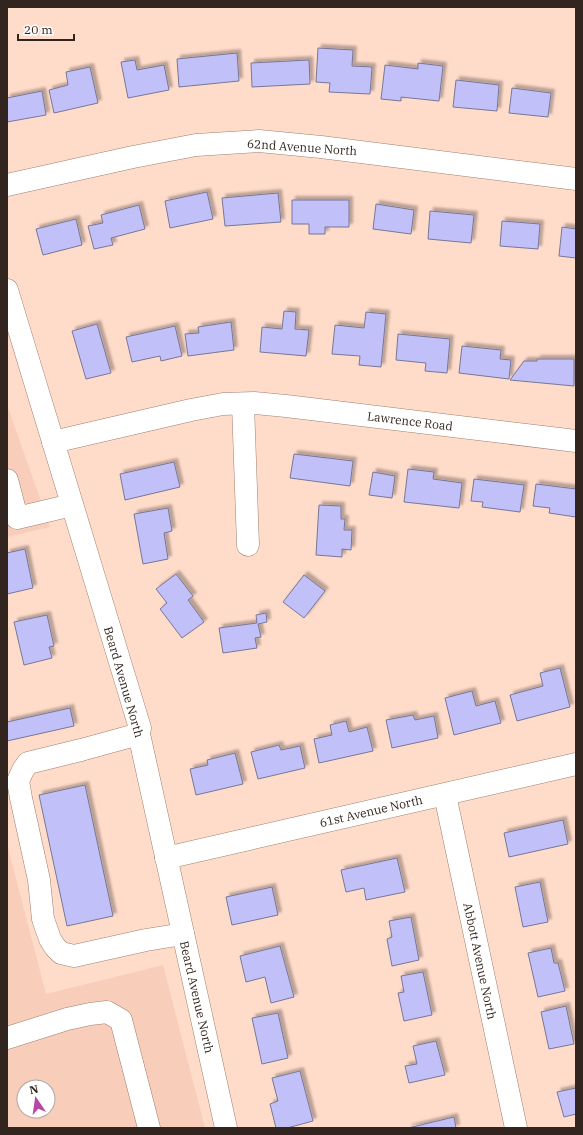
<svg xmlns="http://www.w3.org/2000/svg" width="583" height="1135" font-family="'IBM Plex Serif',serif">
	<defs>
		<filter id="shadow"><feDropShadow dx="3.5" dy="-3.5" stdDeviation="1" flood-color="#0004"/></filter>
	</defs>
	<rect width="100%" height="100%" fill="#ffdbca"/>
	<!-- built -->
	<g fill="#f8cdb9" fill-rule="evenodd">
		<path d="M7,405L50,527L7,537Z"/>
		<path d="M7,844L46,994L163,965L205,1128H7ZM24,1087H48V1111H24Z"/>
	</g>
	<!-- building -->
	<g fill="#c2c0f9" stroke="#777795" filter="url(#shadow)">
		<path d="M318,48L353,50L352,66L372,67L370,94L329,92L330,83L316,82Z"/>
		<path d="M237,53L239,81L179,87L177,59Z"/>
		<path d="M135,60L137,70L164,65L169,90L128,98L121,62Z"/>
		<path d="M309,60L310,84L252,87L251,63Z"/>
		<path d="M418,63L443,66L439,101L401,97V101L381,99L385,65L418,69Z"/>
		<path d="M90,67L98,103L54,113L49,90L68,85L66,72Z"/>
		<path d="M456,80L499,85L497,111L453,107Z"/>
		<path d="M512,88L551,93L548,117L509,113Z"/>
		<path d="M42,91L46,115L7,122V98Z"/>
		<path d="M207,192L213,219L170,228L165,201Z"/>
		<path d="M278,193L281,222L225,226L222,198Z"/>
		<path d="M292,200H349V227H325V234H309V224H292Z"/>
		<path d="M376,204L414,210L411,234L373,229Z"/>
		<path d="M139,205L145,229L111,238L113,245L94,249L88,226L103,223L101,215Z"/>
		<path d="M430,211L474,215L471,243L428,239Z"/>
		<path d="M76,219L82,245L43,255L36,229Z"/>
		<path d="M502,221L540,224L538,249L500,246Z"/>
		<path d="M562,227L576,229V258L559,256Z"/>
		<path d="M284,311L296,312L295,329L309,330L306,356L260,352L262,327L282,329Z"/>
		<path d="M366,312L386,314L381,367L359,365L360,356L332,354L335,325L364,328Z"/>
		<path d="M231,322L234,350L188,356L185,334L199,333L198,327Z"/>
		<path d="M97,324L111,373L86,379L72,331Z"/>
		<path d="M175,326L182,356L161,361L160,356L132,362L126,337Z"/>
		<path d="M398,334L450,339L447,373L425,371L426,363L396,360Z"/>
		<path d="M462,346L501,350L500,359L511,360L509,379L459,373Z"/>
		<path d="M537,359H574V386L510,380L524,361H537Z"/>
		<path d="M294,454L353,461L350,486L290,478Z"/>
		<path d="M174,462L180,487L125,500L120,474Z"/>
		<path d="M408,469L434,472L433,479L462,483L459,508L404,502Z"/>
		<path d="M373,472L395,476L392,498L369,495Z"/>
		<path d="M474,479L524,485L520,512L482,507L483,502L471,501Z"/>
		<path d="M536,484L576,489V517L549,513L550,508L533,506Z"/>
		<path d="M319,505L341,506V519H345L344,530H352L351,550L342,549V557L316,555Z"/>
		<path d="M168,508L172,531L164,533L168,559L143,564L134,514Z"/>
		<path d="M25,549L33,588L7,594V553Z"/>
		<path d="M176,574L193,596L188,600L204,622L182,638L160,609L167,603L156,589Z"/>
		<path d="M304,575L325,591L304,618L283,602Z"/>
		<path d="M266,613L267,622L258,624L261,637L255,638L257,648L223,653L219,628L257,623L256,615Z"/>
		<path d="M47,615L54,646L49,647L52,658L24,665L14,622Z"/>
		<path d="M560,668L570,707L517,721L510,695L543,686L540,673Z"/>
		<path d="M472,691L476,706L495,701L501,723L454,735L445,698Z"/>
		<path d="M70,708L74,726L7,741V722Z"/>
		<path d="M413,715L415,720L434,716L438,738L392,748L386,720Z"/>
		<path d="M346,721L349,732L367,727L373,751L319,763L314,739L332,735L330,725Z"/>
		<path d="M279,745L281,750L300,746L305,768L258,779L251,752Z"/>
		<path d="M235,753L243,784L196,795L190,769L208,765L207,760Z"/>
		<path d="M85,785L113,916L67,926L39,795Z"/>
		<path d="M563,820L568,844L509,857L504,833Z"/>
		<path d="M397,858L405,892L366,900L364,888L346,892L341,870Z"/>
		<path d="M540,882L548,922L523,927L515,887Z"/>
		<path d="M272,887L278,915L232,925L226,897Z"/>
		<path d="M411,917L419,960L392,966L387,939L392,937L389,921Z"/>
		<path d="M280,946L294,997L271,1003L265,977L246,982L240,956Z"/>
		<path d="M551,948L554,963H558L565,991L538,997L528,953Z"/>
		<path d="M423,972L432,1015L404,1021L398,993L404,992L401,976Z"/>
		<path d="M566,1006L574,1044L549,1049L541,1012Z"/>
		<path d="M278,1013L288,1058L262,1064L252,1018Z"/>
		<path d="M436,1041L445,1075L409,1083L405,1066L417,1064L413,1046Z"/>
		<path d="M300,1071L313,1121L287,1128H276L270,1104L278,1101L272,1078Z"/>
		<path d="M576,1088V1114L564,1117L557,1092Z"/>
		<path d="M454,1117L456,1128H408Z"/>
	</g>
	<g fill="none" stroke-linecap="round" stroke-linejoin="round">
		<!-- minor casing -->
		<g stroke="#a08070" stroke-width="23">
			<g id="minor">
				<path d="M7,185L133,157L196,145L259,141L321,147L576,179"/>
				<path d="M7,290L140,728L139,734L226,1128"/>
				<path d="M243,404L248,545"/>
				<path d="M53,442L191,410L223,404L254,403L286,406L576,441"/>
				<path d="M7,480L17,518L72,505"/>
				<path d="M139,734L81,750L28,763L23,770L18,781L21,798L39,880L43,919L50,939L55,947L61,953L74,956L146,940L183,934"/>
				<path d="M445,795L516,1128"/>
				<path d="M166,858L576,764"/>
				<path d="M7,1038L67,1019L90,1014L107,1012L121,1020L149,1128"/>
			</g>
		</g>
		<!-- minor -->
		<use href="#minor" stroke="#fff" stroke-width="22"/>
	</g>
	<g text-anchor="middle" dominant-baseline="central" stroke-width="3" stroke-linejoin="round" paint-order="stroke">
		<!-- street labels -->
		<g font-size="12" fill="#32251f" stroke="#fff">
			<text transform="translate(302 147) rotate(4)">62nd Avenue North</text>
			<text transform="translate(410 421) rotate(7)">Lawrence Road</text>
			<text transform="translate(124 682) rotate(74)">Beard Avenue North</text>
			<text transform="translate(371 811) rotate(-13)">61st Avenue North</text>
			<text transform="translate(480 961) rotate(78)">Abbott Avenue North</text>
			<text transform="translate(197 997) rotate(77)">Beard Avenue North</text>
		</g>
	</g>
	<!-- border -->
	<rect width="583" height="1135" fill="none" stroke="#32251f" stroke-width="16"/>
	<!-- north arrow -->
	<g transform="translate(36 1099) rotate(347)"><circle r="19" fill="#ffffff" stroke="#ada8a5"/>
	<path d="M0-3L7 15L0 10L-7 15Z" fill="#b547a5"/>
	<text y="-6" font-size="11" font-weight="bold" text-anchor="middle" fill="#32251f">N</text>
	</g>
	<!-- scale -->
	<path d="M18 34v6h56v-6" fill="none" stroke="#32251f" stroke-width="2"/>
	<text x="24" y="34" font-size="12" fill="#32251f" stroke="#ffffff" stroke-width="3" paint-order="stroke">20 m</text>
</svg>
